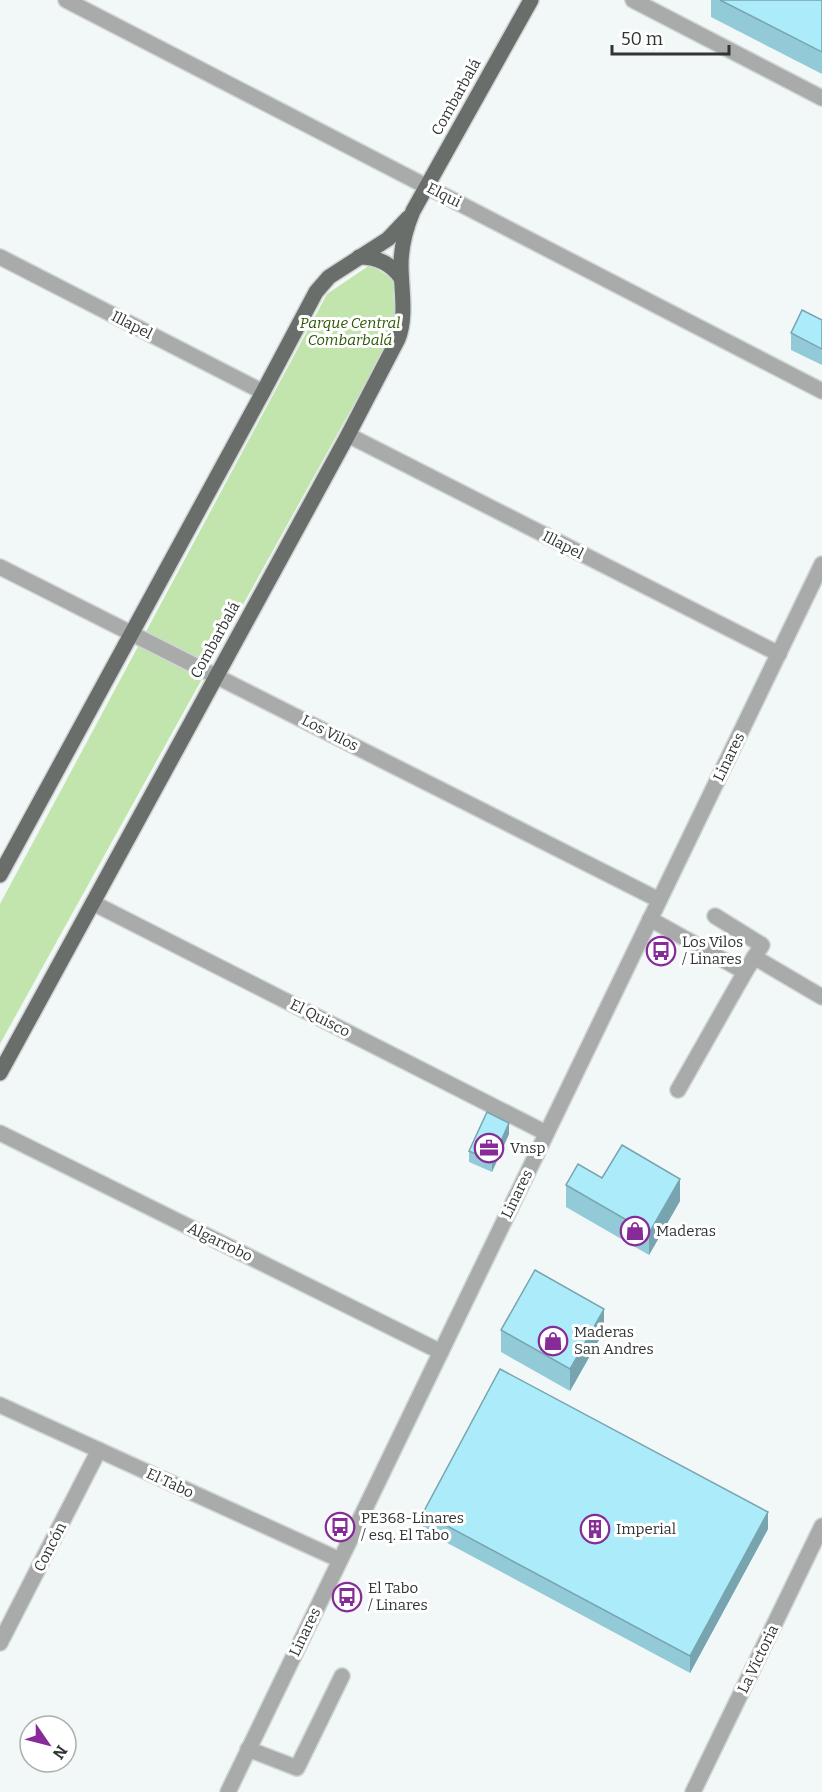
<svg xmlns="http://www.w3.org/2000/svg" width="822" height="1792" font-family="Bitter,serif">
	<rect width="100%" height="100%" fill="#f1f8f7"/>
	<!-- green -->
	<path fill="#c2e5ad" d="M370,265L393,279L395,330L0,1044V904L327,294Z"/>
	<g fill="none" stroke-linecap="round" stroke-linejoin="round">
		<!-- minor casing -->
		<g stroke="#cfd5d4" stroke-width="18">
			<g id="minor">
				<path d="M66,0L822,391"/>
				<path d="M633,0L822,98"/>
				<path d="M0,257L263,392"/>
				<path d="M348,435L779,654"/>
				<path d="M0,567L659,900"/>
				<path d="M93,903L546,1133"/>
				<path d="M650,919L745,972L762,945L715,916"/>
				<path d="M754,957L822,997"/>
				<path d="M678,1090L745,972"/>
				<path d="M0,1133L441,1352"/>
				<path d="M0,1405L340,1560"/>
				<path d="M0,1643L99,1450"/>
				<path d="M248,1749L297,1768L342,1676"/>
				<path d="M228,1792L822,564"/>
				<path d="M693,1792L822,1526"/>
			</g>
		</g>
		<!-- major casing -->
		<g stroke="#cfd5d4" stroke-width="18">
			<g id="major">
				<path d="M359,257C377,257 391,263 401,278"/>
				<path d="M0,875L263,392L316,292L329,277L388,239L408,218"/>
				<path d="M0,1073L348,435L398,339C407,317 401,289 401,265C401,246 406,228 413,211L531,0"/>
			</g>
		</g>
		<!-- minor -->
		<use href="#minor" stroke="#a9abaa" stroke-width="15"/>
		<!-- major -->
		<use href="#major" stroke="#6a6e6b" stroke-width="15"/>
	</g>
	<!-- wall -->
	<g fill="#93cad7">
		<path d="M711,0H822V74L711,17Z"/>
		<path d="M822,320V365L791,350V333Z"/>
		<path d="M509,1134L492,1172L469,1162V1151Z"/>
		<path d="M566,1185L680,1201L649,1255L566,1207Z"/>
		<path d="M501,1330L604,1331L570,1391L501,1352Z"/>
		<path d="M423,1513L768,1529L690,1673L423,1530Z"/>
	</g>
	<!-- shaded-wall -->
	<g fill="#78a4af">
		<path d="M509,1123V1134L492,1172V1161Z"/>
		<path d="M680,1179V1201L649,1255V1233Z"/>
		<path d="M604,1309V1331L570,1391V1369Z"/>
		<path d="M768,1512V1529L690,1673V1656Z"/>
	</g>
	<!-- building -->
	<g fill="#abebfa" stroke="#78a4af" stroke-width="1.5">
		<path d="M720,0H822V52Z"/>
		<path d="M802,310L822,320V349L791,333Z"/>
		<path d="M487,1112L509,1123L492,1161L469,1151Z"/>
		<path d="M622,1145L680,1179L649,1233L566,1185L578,1164L602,1178Z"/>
		<path d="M535,1270L604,1309L570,1369L501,1330Z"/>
		<path d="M500,1369L768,1512L690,1656L423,1513Z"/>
	</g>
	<!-- icons -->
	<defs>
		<g id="bus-ring" transform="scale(1.5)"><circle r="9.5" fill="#fff" stroke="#862b97" stroke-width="1.5"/><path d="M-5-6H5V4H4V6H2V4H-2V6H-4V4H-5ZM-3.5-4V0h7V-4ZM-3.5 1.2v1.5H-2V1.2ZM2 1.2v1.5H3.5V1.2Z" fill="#862b97"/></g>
		<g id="office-ring" transform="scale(1.5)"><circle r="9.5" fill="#fff" stroke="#862b97" stroke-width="1.5"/><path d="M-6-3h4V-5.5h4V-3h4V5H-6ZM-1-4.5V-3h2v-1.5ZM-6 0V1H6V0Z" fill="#862b97"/></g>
		<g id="shop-ring" transform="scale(1.5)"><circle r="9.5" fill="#fff" stroke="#862b97" stroke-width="1.5"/><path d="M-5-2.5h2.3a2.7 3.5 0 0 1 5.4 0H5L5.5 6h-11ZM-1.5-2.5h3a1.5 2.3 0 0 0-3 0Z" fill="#862b97"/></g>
		<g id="building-ring" transform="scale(1.5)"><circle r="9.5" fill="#fff" stroke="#862b97" stroke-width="1.5"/><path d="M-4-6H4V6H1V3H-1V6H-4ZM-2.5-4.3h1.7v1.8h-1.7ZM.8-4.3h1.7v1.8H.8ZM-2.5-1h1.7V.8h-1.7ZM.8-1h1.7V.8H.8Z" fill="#862b97"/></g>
	</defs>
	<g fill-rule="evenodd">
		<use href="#bus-ring" x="661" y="951"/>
		<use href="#office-ring" x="489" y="1148"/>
		<use href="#shop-ring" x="635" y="1231"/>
		<use href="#shop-ring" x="553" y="1341"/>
		<use href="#bus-ring" x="340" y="1527"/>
		<use href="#building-ring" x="595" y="1529"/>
		<use href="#bus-ring" x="347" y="1597"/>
	</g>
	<g text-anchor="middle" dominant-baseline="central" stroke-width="6" stroke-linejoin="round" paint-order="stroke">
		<!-- street labels -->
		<g font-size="15" fill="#323534" stroke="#fff">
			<text transform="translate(456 97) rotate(-61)">Combarbalá</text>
			<text transform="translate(444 195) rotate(27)">Elqui</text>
			<text transform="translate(132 325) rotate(27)">Illapel</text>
			<text transform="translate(563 545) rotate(27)">Illapel</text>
			<text transform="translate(215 640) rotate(-61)">Combarbalá</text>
			<text transform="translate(330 733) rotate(27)">Los Vilos</text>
			<text transform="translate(729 757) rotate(-64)">Linares</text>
			<text transform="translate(320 1018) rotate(27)">El Quisco</text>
			<text transform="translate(517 1194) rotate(-64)">Linares</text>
			<text transform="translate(220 1242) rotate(26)">Algarrobo</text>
			<text transform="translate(170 1483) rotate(25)">El Tabo</text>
			<text transform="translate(50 1547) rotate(-63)">Concón</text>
			<text transform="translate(305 1632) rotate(-64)">Linares</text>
			<text transform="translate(758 1659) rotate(-64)">La Victoria</text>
		</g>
		<!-- park labels -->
		<g font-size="15" font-style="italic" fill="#2f5705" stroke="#fff">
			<text x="350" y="323">Parque Central<tspan x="350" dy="17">Combarbalá</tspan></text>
		</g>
		<!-- poi labels -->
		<g font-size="15" fill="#323534" stroke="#fff" text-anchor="start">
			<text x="682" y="942">Los Vilos<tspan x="682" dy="17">/ Linares</tspan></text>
			<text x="510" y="1148">Vnsp</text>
			<text x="656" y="1231">Maderas</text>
			<text x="574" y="1332">Maderas<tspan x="574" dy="17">San Andres</tspan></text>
			<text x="361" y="1518">PE368-Linares<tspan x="361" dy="17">/ esq. El Tabo</tspan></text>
			<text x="616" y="1529">Imperial</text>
			<text x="368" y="1588">El Tabo<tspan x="368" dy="17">/ Linares</tspan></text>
		</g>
	</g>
	<!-- north arrow -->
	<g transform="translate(48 1744) rotate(125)"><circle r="28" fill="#ffffff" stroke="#adaeae" stroke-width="1.5"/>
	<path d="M0-4.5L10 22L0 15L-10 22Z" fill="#862b97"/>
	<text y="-9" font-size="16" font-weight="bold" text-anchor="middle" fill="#323534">N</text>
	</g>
	<!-- scale -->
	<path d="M612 45v9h117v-9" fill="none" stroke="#323534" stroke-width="3"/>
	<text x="621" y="45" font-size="18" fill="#323534" stroke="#ffffff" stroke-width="4.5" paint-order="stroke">50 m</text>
</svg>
